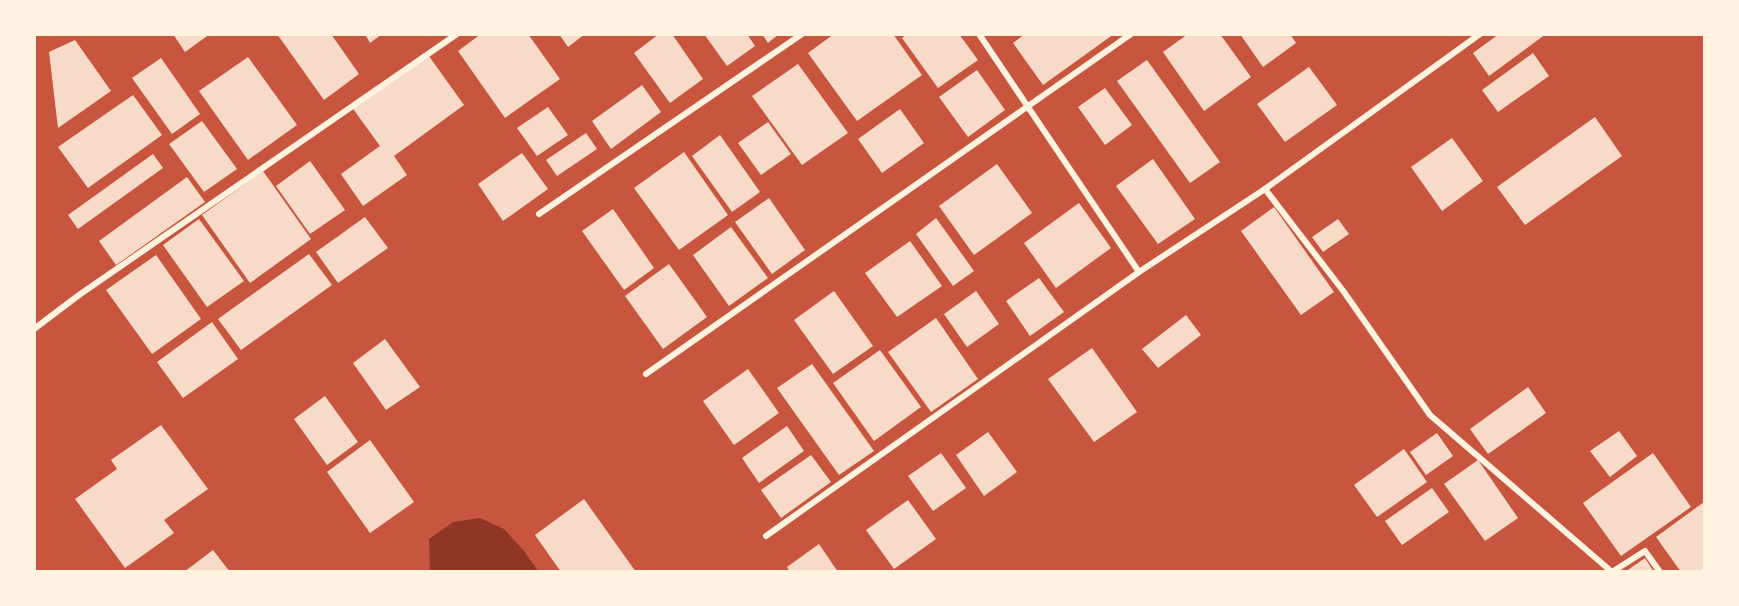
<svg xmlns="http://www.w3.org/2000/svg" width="1739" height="606" font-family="Inter,sans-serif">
	<rect width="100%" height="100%" fill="#c8553d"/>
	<!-- water -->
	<path fill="#8f3625" d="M480,518L504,529L524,551L538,571H430L429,539L453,522Z"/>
	<!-- building -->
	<g fill="#f7dbc8">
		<path d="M173,34H210L185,52Z"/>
		<path d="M277,34H331L359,74L324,100Z"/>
		<path d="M365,34H382L370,43Z"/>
		<path d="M481,34H528L560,79L505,118L458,51Z"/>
		<path d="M559,34H585L568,47Z"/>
		<path d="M659,34H672L703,79L670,103L634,53Z"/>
		<path d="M704,34H747L755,46L727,66Z"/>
		<path d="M762,34H779L768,43Z"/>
		<path d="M834,34H893L922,75L857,121L808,53Z"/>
		<path d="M907,34H959L978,60L938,88L902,38Z"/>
		<path d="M1025,34H1114L1043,85L1013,43Z"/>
		<path d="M1188,34H1220L1251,77L1204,111L1163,52Z"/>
		<path d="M1240,34H1290L1296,43L1263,67Z"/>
		<path d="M1499,34H1546L1489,76L1473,53Z"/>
		<path d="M75,40L111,91L58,128L49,52Z"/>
		<path d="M426,52L464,105L394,156L407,175L363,206L341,174L380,146L351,106Z"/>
		<path d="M1533,53L1549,76L1498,112L1482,90Z"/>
		<path d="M248,57L297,125L248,160L199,91Z"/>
		<path d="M161,58L200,114L172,134L132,78Z"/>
		<path d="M1147,60L1220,162L1190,183L1117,81Z"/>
		<path d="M798,64L848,133L802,165L752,96Z"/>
		<path d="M1309,67L1337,105L1285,142L1257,104Z"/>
		<path d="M977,70L1005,110L968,137L939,97Z"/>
		<path d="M642,85L661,112L611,149L592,121Z"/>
		<path d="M1105,88L1132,125L1105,145L1078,107Z"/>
		<path d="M133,95L162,135L88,188L58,147Z"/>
		<path d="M548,107L568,135L537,156L517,128Z"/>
		<path d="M900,109L924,143L882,173L858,139Z"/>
		<path d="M1595,117L1622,156L1525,225L1497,187Z"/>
		<path d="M202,121L237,169L204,192L169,144Z"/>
		<path d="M768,122L791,154L761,175L738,143Z"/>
		<path d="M586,133L597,149L557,176L546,160Z"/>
		<path d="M720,135L760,192L732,212L692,156Z"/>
		<path d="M1452,138L1483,181L1442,211L1411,167Z"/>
		<path d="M684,152L728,215L679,250L634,188Z"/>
		<path d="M522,153L548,189L503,221L478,184Z"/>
		<path d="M153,154L163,168L78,229L68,215Z"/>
		<path d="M1153,159L1195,219L1158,244L1116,186Z"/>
		<path d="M310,161L345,210L310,234L276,186Z"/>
		<path d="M997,164L1032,213L974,255L939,206Z"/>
		<path d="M263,171L311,239L250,283L202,215Z"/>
		<path d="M187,177L205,202L116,265L99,241Z"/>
		<path d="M769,198L805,250L772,274L735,222Z"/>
		<path d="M1079,203L1111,248L1056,288L1024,243Z"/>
		<path d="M1274,207L1334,292L1301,315L1241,231Z"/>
		<path d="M613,209L654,268L624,290L582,231Z"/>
		<path d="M365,217L388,248L338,283L316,252Z"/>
		<path d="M936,218L974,271L953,286L916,234Z"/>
		<path d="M199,219L244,281L207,307L163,245Z"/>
		<path d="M1338,219L1349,234L1323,252L1312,237Z"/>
		<path d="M731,227L768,278L729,306L693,255Z"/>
		<path d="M910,241L942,286L897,317L865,273Z"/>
		<path d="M309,254L332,285L241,350L218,319Z"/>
		<path d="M156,255L201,319L152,354L106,290Z"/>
		<path d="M669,264L707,317L663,349L625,296Z"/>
		<path d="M1039,278L1064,312L1030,336L1006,301Z"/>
		<path d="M834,291L873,346L833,374L794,320Z"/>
		<path d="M976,291L999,324L967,347L944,314Z"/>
		<path d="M1186,315L1201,335L1158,368L1142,349Z"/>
		<path d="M936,318L978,379L931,412L888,352Z"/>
		<path d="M212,322L238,359L183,398L157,362Z"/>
		<path d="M385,339L420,387L386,410L353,363Z"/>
		<path d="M1092,348L1137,412L1094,442L1048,379Z"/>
		<path d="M880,350L921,407L874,441L833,383Z"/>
		<path d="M812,364L874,451L839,475L777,388Z"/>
		<path d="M748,369L779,413L734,445L703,401Z"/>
		<path d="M1528,387L1546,413L1488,454L1470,429Z"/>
		<path d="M325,396L358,442L327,465L294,419Z"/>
		<path d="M161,425L208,489L164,520L174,533L125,568L75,499L117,469L111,460Z"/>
		<path d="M787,426L804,451L759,483L742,458Z"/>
		<path d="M1619,431L1637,456L1610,477L1590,451Z"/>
		<path d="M988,432L1017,472L984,496L956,455Z"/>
		<path d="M1437,433L1453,456L1426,475L1410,452Z"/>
		<path d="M370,440L414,502L370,533L327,472Z"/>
		<path d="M1404,449L1427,482L1377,517L1354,485Z"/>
		<path d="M941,453L966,488L933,511L908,476Z"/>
		<path d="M1653,453L1691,507L1621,556L1583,503Z"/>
		<path d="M811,455L831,482L781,518L761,490Z"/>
		<path d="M1478,460L1518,518L1485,541L1444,484Z"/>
		<path d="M1432,488L1449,512L1402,545L1385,521Z"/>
		<path d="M584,499L636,572H561L535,535Z"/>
		<path d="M908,500L936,539L894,569L866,530Z"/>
		<path d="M1704,502V572H1681L1656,537Z"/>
		<path d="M819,544L838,572H790L787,567Z"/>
		<path d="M213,550L230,572H184Z"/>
		<path d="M1645,558L1654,572H1625Z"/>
	</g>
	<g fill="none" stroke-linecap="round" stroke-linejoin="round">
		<!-- minor -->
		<g stroke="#fff3e0" stroke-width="6">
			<path d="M979,34L1139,272"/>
			<path d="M1265,189L1344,292L1430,415L1612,572"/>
			<path d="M539,214L802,34"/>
			<path d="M34,329L79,295L457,34"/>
			<path d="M646,374L1131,34"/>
			<path d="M766,536L1139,272L1265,189L1480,34"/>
			<path d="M1612,572L1645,551L1660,572"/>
		</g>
	</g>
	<!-- border -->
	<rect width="1739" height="606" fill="none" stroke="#fff3e0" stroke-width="72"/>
</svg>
